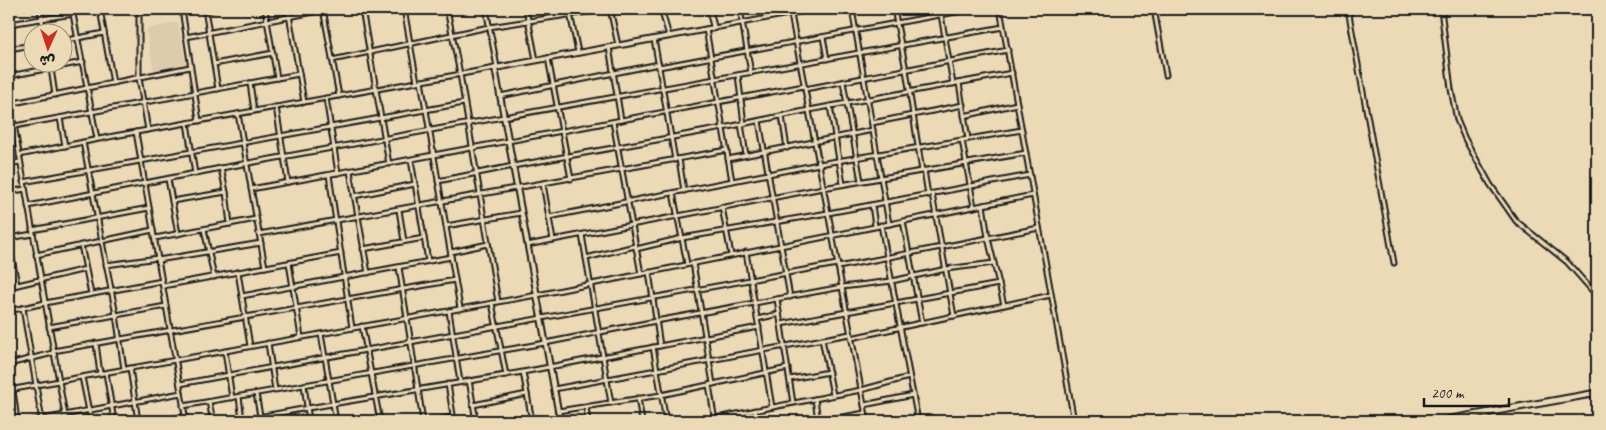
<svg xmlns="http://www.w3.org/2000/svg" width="1606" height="430" font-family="Caveat,'Playpen Sans Arabic',sans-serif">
	<rect width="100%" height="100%" fill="#ecdab7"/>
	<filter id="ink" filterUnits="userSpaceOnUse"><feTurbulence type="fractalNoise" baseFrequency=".02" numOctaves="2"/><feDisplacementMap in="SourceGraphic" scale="10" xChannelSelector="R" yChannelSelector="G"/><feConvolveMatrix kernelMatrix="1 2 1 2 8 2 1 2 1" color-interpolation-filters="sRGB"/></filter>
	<g filter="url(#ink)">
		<!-- built -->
		<path fill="#dcccac" d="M178,22L186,66L154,72L146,29Z"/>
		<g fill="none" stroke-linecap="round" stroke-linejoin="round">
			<!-- minor casing -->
			<g stroke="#1c1c1c" stroke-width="7">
				<g id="minor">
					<path d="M40,9L44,32"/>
					<path d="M72,9L97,139"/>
					<path d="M100,9L113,83"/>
					<path d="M139,9V78L148,130"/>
					<path d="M182,9L199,121"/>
					<path d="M205,9L218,89"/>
					<path d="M265,9L277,78"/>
					<path d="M288,9L304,102"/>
					<path d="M323,9L339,96"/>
					<path d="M362,9L389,164"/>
					<path d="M404,9L417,82"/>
					<path d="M447,9L460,74L498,302"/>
					<path d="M486,9L497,67"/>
					<path d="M526,9L536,60"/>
					<path d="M569,9L578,52"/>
					<path d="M610,9L618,45"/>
					<path d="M661,9L669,36"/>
					<path d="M740,9L751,73"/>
					<path d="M790,9L867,421"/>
					<path d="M852,9L889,224"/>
					<path d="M894,9L906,70L922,171"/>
					<path d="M940,9L953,84"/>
					<path d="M1000,9L1074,421"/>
					<path d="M1154,9L1166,75"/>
					<path d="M1348,9L1394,263"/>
					<path d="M1441,9L1451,89L1457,120L1465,139L1490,184L1516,221L1567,262L1597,296"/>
					<path d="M205,11L215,9"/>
					<path d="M9,24L73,14"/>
					<path d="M714,28L815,9"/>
					<path d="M706,29L732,181"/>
					<path d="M186,37L329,9"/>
					<path d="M823,37L827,59"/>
					<path d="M654,39L675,160"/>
					<path d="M62,41L104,33"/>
					<path d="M609,47L621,120"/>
					<path d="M9,49L32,45"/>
					<path d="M548,58L571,179"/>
					<path d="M332,60L489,27L608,9"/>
					<path d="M50,62L55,95"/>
					<path d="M214,64L273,53"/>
					<path d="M659,67L972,9"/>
					<path d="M738,75L744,124"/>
					<path d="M9,76L83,62"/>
					<path d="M421,81L460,308"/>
					<path d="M843,82L861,181"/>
					<path d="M250,83L254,111"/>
					<path d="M959,83L968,139"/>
					<path d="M805,89L1008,50"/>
					<path d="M9,96L66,421"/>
					<path d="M500,96L659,64"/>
					<path d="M326,98L338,173"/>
					<path d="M9,104L190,67"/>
					<path d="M830,106L843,184"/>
					<path d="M276,107L288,182"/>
					<path d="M238,114L265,267"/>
					<path d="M782,116L787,148"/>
					<path d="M964,116L1017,104"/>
					<path d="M60,118L65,146"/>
					<path d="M759,121L790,297"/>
					<path d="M613,122L641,274"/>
					<path d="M187,123L195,174"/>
					<path d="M872,123L963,105"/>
					<path d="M741,124L746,155"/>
					<path d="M9,127L299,74"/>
					<path d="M136,132L186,421"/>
					<path d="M962,140L974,207"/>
					<path d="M83,142L116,315L124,369"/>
					<path d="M19,155L114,136L495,68"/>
					<path d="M679,159L684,191"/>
					<path d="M728,159L873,130"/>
					<path d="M411,160L428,261"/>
					<path d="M9,164L20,162"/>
					<path d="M221,168L226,192L230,224"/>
					<path d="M924,170L928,195"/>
					<path d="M350,171L368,273"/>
					<path d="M329,175L352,328"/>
					<path d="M168,179L178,234"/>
					<path d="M438,181L513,166L723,128L809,110L1012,73"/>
					<path d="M23,182L464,103"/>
					<path d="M543,184L553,240"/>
					<path d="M251,189L804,86"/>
					<path d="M9,192L25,189"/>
					<path d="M673,193L687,264"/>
					<path d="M932,194L954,316"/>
					<path d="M354,196L415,184"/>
					<path d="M172,201L226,192"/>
					<path d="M872,205L875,226"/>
					<path d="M983,205L988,238L1004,305"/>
					<path d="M28,206L221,168L1003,27"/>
					<path d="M722,207L731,255"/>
					<path d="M399,210L404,241"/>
					<path d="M549,217L819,164L1022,130"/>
					<path d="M903,221L922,323"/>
					<path d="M881,225L918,421"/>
					<path d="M446,226L521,213"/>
					<path d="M204,229L214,277"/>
					<path d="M32,230L149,208"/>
					<path d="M259,234L727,150"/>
					<path d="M582,235L611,403"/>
					<path d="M9,238L33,234"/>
					<path d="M155,238L256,219"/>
					<path d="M9,241L17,285"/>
					<path d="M81,245L91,294"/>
					<path d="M527,245L823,188L1026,153"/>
					<path d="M363,249L424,238"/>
					<path d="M636,249L682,238L828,213L1030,175"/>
					<path d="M451,252L488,244"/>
					<path d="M746,252L772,407"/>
					<path d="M36,255L153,230"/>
					<path d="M586,258L635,246"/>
					<path d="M158,260L261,243"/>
					<path d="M289,263L301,337"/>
					<path d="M693,263L713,384"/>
					<path d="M106,265L158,258"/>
					<path d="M399,267L423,421"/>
					<path d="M838,267L1039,228"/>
					<path d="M238,272L250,346"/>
					<path d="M649,272L660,346"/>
					<path d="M163,286L341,253"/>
					<path d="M9,287L86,269"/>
					<path d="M242,296L451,257"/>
					<path d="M777,299L793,403"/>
					<path d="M492,303L506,375"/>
					<path d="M23,308L42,421"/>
					<path d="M9,311L45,303L162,281"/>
					<path d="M449,311L460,382"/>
					<path d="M757,319L779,314"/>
					<path d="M781,324L999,284"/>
					<path d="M362,326L380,421"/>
					<path d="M49,327L166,306"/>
					<path d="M321,334L336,421"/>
					<path d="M851,338L1051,295"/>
					<path d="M822,339L833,395"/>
					<path d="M96,343L100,374"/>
					<path d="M268,343L275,390"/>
					<path d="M653,347L666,421"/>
					<path d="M53,351L455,280"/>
					<path d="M225,351L232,398"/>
					<path d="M9,364L53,353"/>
					<path d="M130,368L138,421"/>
					<path d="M523,372L532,421"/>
					<path d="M106,373L114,421"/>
					<path d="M82,377L91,421"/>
					<path d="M790,379L829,372"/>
					<path d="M469,380L476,421"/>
					<path d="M180,384L837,264"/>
					<path d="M448,384L454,421"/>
					<path d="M304,385L309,421"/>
					<path d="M709,385L715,421"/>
					<path d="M554,389L850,334"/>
					<path d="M9,390L537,295L1033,195"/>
					<path d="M13,390L17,421"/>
					<path d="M256,394L261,421"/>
					<path d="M239,397L242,420"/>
					<path d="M638,398L642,421"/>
					<path d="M815,399L818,421"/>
					<path d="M209,402L213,421"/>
					<path d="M473,405L527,394"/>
					<path d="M864,405L913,395"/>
					<path d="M183,406L545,343L656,321L842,287L892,281L946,269L994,263"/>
					<path d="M586,407L588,421"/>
					<path d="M755,410L757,421"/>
					<path d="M558,411L661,395L788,368"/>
					<path d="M32,421L181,393"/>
					<path d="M160,421L185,416"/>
					<path d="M236,421L308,408L523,372L759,327"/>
					<path d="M432,421L454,417"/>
					<path d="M701,421L861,390L909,377"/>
					<path d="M820,421L865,413"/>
				</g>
			</g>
			<!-- major casing -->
			<g stroke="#1c1c1c" stroke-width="8">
				<path id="major" d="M560,421L495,68L714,28L709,9"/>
			</g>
			<!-- highway casing -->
			<g stroke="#1c1c1c" stroke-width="9">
				<path id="highway" d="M1440,421L1597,393"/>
			</g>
			<!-- minor -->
			<use href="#minor" stroke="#ecdab7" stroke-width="3"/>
			<!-- major -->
			<use href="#major" stroke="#ecdab7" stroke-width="4"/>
			<!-- highway -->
			<use href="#highway" stroke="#ecdab7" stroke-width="5"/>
		</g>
	</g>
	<!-- margin -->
	<rect width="1606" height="430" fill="none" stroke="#ecdab7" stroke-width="30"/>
	<rect x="15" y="15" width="1576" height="400" fill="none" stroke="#1c1c1c" stroke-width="2" filter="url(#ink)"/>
	<!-- north arrow -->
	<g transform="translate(48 48) rotate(183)"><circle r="24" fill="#ecdab7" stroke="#998e79"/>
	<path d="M0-4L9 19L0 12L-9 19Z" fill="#c8321e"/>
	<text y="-8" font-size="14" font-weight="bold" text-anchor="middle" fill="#1c1c1c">ش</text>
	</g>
	<!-- scale -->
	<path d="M1424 398v8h85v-8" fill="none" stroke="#1c1c1c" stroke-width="2.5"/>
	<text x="1431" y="398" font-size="15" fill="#1c1c1c" stroke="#ecdab7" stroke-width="4" paint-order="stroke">200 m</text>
</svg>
